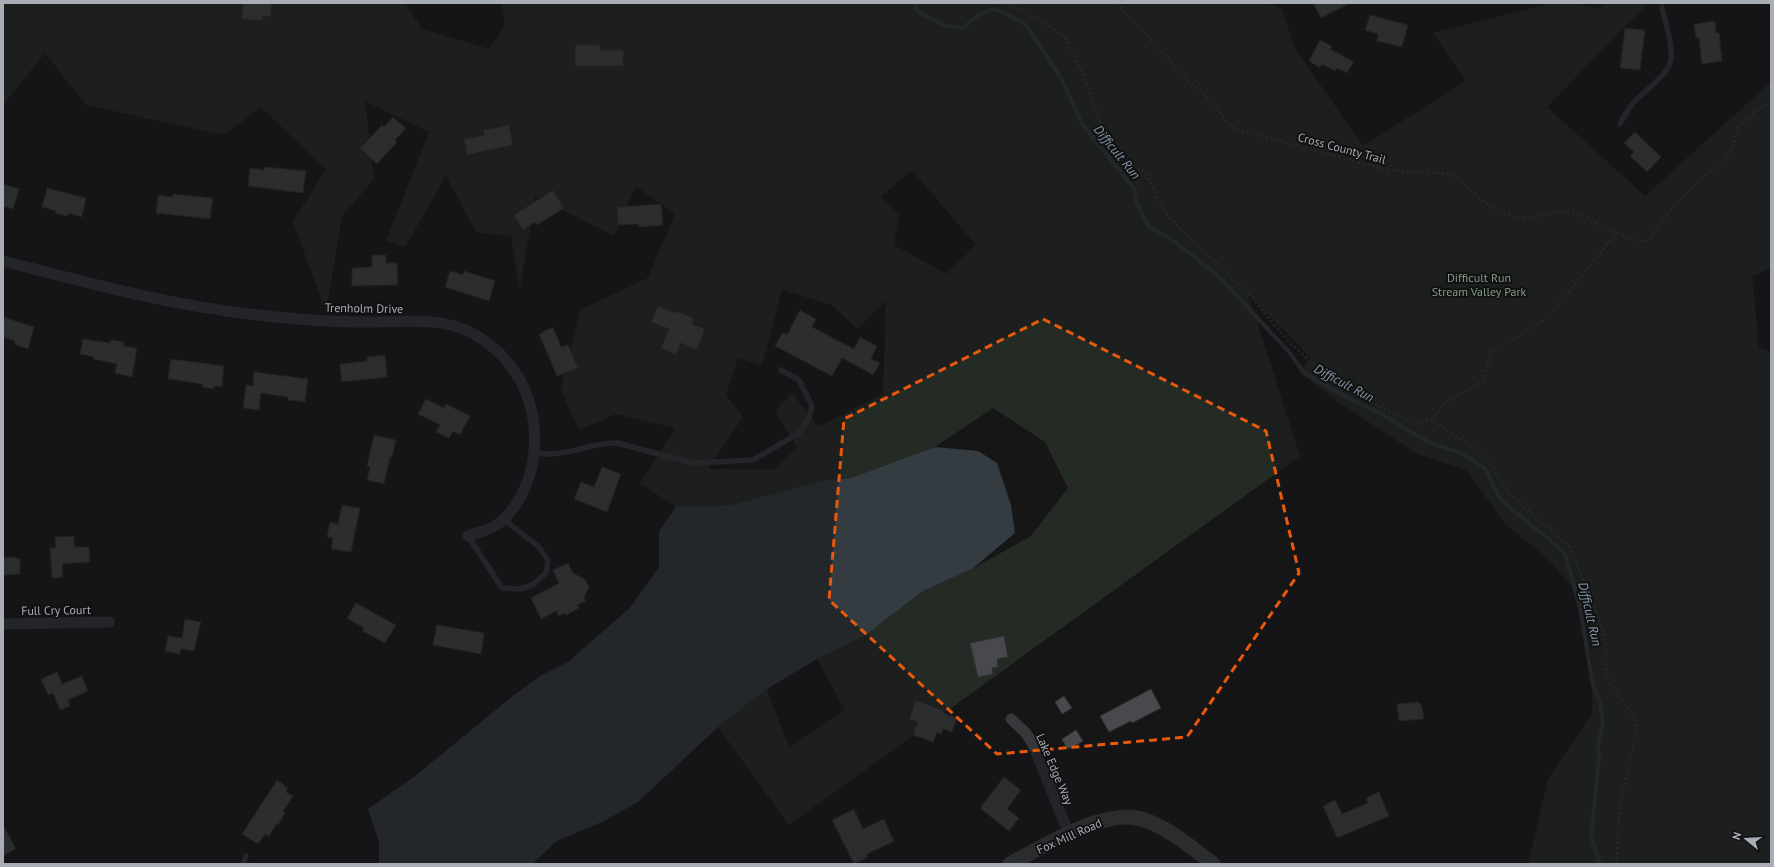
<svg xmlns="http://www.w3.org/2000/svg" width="1774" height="867" font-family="'PT Sans',sans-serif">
	<rect width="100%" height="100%" fill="#161617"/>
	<!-- green -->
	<path fill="#242b25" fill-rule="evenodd" d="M3,3H405L422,29L489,49L505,26L502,3H1265L1282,9L1294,47L1363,146L1466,81L1433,33L1552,3H1571L1600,8L1605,3H1648L1547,107L1645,196L1771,82V268L1752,276L1759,348L1771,352V864H1528L1548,779L1592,714L1593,668L1578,588L1572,587L1548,559L1505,524L1467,470L1416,453L1341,404L1299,372L1311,358L1248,294L1300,456L789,825L718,727L767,689L789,747L845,710L817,659L863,637L923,591L972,569L1031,536L1068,488L1045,442L993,408L935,447L851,478L824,480L732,505L676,507L640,483L676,428L616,414L579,430L561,390L580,310L648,278L675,214L636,186L614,236L535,196L520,290L511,236L476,232L446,176L405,247L386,241L429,132L365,101L374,179L342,216L326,312L293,221L326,170L261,107L224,135L86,105L45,53L3,105ZM912,170L976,245L947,274L894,245L899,216L880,197ZM782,290L832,305L857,329L886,301L883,394L818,427L792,393L775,411L797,447L776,469H708L743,417L726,395L738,358L762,365Z"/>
	<!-- water -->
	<path fill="#343c42" d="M935,447L978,451L997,463L1011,505L1015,533L972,569L923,591L863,637L817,659L767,689L718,727L638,802L604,821L557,841L532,864H379V842L368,809L414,777L514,695L542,675L568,662L630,608L659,567V531L676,507L732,505L824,480L851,478Z"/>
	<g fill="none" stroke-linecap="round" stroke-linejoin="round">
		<!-- stream -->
		<path stroke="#343c42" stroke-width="4" d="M914,3L918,12L945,26L963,28L978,15L993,9L1011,16L1026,25L1062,80L1082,124L1135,190L1136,201L1148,226L1177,243L1218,276L1290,353L1304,373L1348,398L1383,415L1428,442L1466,455L1485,469L1500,499L1565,553L1580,608L1593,685L1600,702L1603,722L1598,744L1599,758L1591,836L1600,864"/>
	</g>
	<!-- building -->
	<g fill="#48494c" stroke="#303033">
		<path d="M243,3H272L271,17L263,16L262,21L242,19Z"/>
		<path d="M1313,3H1350L1321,18Z"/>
		<path d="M1370,15L1408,25L1402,47L1377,41L1378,34L1365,30Z"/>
		<path d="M1715,21L1716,33H1719L1722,61L1702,64L1699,38H1696L1694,24Z"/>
		<path d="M1625,28L1645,30L1640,70L1620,68Z"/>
		<path d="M1320,40L1332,46L1330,49L1354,62L1347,73L1337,68L1335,71L1322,64L1320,68L1309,61Z"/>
		<path d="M575,45H600V50H624L623,66H575Z"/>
		<path d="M393,117L406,128L395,140L397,142L377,164L360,148L382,125L384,127Z"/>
		<path d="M509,125L513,145L467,155L464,139L484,135L483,130Z"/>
		<path d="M1635,132L1661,157L1647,172L1630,156L1634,152L1624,143Z"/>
		<path d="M265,167L306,171L303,193L248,186L250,168L264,170Z"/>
		<path d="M3,184L19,189L13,209L3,206Z"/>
		<path d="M47,188L86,198L82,217L69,213L68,216L55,213L56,211L42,207Z"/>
		<path d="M553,190L564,208L537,225L535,222L523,230L514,215Z"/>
		<path d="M173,194L213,198L210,219L156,213L158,195L172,197Z"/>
		<path d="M661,204L663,225L639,227V224L618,225L617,207Z"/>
		<path d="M372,255H386V263H397L398,285L352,286V268L372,267Z"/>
		<path d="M450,271L463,275L464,271L495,281L489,301L445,287Z"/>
		<path d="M658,306L676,313L677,311L694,318L692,324L705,329L697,350L681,343L676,355L661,348L669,329L651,322Z"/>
		<path d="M800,310L816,319L812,327L854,349L860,337L877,346L871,359L880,363L873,375L842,358L832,376L775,346L783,332L787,335Z"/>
		<path d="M3,317L34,327L28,349L14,344L15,341L3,337Z"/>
		<path d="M553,327L561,347L568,345L578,368L557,376L539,334Z"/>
		<path d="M83,339L110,343L111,340L124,342L123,346L137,348L132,377L115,373L117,364L93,359L94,357L80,354Z"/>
		<path d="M385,355L387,377L342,382L340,364L367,361V357Z"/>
		<path d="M171,359L224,366L222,387L214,386V389L202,387L203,384L168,379Z"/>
		<path d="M254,372L308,379L305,402L288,400V397L261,393L259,410L243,408L246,385L253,386Z"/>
		<path d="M426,399L444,408L446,404L470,416L460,435L453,431L449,438L436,432L440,425L418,414Z"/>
		<path d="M374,435L396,440L392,457H390L384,484L367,480L370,467L367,466Z"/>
		<path d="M602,467L621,474L607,512L574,499L581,482L594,487Z"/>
		<path d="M342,505L360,508L351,552L331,549L333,538L327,537L330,522L338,524Z"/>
		<path d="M74,536V547H89L90,562L62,564L63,577L52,578L50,548H56L55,537Z"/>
		<path d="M16,557V559L20,558V574L3,575V558Z"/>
		<path d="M568,563L573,573L586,580L589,587L584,598L586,601L577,605L579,608L566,615L565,613L558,616L556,611L541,619L531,598L559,583L553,570Z"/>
		<path d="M356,603L396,625L385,643L362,631L364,628L347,618Z"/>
		<path d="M185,619L201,622L194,651L181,649L180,654L165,651L168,636L182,638Z"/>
		<path d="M437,625L484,633L481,654L433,645Z"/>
		<path d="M1004,636L1008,657L997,659L998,667L992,668L993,674L978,677L970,643Z"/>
		<path d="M57,672L62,684L82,676L88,691L68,700L70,706L60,710L53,693L48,695L41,679Z"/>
		<path d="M1151,689L1161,708L1132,723L1131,721L1109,732L1100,716Z"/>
		<path d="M1064,696L1072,708L1062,714L1055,702Z"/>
		<path d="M916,700L944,711L943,713L957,718L952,732L943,729L941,734L937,732L933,742L913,735L918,722L909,719Z"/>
		<path d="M1418,702L1422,706L1424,719L1399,721L1397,704Z"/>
		<path d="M1076,730L1083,741L1068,750L1062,739Z"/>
		<path d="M1004,777L1021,790L1007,809L1019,818L1009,831L980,808Z"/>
		<path d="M277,780L288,788L286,792L293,796L283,812L285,813L278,825L276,824L269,836L265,834L258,844L242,834Z"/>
		<path d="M1379,792L1389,816L1337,838L1323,806L1335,800L1342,814L1368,803L1366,798Z"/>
		<path d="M854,809L863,829L884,819L894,841L867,854L868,857L854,864L832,820Z"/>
		<path d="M3,825L16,849L3,856Z"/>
	</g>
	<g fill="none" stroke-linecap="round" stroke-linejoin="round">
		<!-- path -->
		<g stroke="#3d3f43" stroke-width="2.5" stroke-dasharray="2 3" stroke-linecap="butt">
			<path d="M1005,3L1016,6L1064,36L1084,76L1112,154L1145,172L1167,216L1247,292L1290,343L1333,381L1388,411L1417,424L1432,420L1484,455L1511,495L1570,547L1606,638V676L1638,725L1620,804L1616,864"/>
			<path d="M1117,3L1189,82L1207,97L1230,125L1236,129L1387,170L1450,174L1461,181L1480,199L1505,214L1520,218L1538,216L1558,212L1571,213L1587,217L1606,230L1617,232L1633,240L1648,241L1665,216L1700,180L1727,158L1734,143L1738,126L1758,110L1771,102"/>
			<path d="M1432,420L1445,402L1483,381L1491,352L1547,319L1617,232"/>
		</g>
		<!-- lane -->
		<g stroke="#37383c" stroke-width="5.5">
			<path d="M1620,124C1624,117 1628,109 1633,103C1644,91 1668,76 1671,59C1673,45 1665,21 1662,7"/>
			<path d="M534,453C566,458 587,443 617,443L693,463L753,460L799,433L808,420L812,406L799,380L781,370"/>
			<path d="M468,536L502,588L519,589L532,585L546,573L548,560L538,546L503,519"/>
			<path d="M243,864L246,856"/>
		</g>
		<!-- street -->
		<g stroke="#37383c" stroke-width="11">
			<path d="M3,261C88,283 172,306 259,315C293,319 328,322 362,322C400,323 439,315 474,334C524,363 543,415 531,470C526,490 512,517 493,527C485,531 476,533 468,536"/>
			<path d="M3,624L109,622"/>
			<path d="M1011,719L1025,732L1032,742L1069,834"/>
		</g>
		<!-- secondary -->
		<path stroke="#45474b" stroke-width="15" d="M1010,864C1042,847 1105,808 1141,819C1168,827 1191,847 1213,864"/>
	</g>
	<!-- marked area -->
	<path d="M0 0H1774V867H0ZM1043,319L1266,431L1299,573L1187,737L997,754L829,600L844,419Z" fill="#161617" fill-opacity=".55" fill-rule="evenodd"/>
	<path fill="none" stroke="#e8590c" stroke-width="3" stroke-dasharray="8 5" stroke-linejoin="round" d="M1043,319L1266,431L1299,573L1187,737L997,754L829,600L844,419Z"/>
	<g text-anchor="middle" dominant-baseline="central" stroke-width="4" stroke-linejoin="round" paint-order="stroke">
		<!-- street labels -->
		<g font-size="12" fill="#a9adb6" stroke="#111112">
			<text transform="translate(1342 148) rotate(15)">Cross County Trail</text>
			<text transform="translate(364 308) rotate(1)">Trenholm Drive</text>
			<text transform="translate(56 610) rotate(-1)">Full Cry Court</text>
			<text transform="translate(1055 769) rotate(67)">Lake Edge Way</text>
			<text transform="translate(1069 836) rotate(-24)">Fox Mill Road</text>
		</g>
		<!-- park labels -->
		<g font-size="12" fill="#839e85" stroke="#111112">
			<text x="1479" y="277">Difficult Run<tspan x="1479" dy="14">Stream Valley Park</tspan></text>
		</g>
		<!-- water labels -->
		<g font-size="13" font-style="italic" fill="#8498ac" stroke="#111112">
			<text transform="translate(1117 152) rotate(51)">Difficult Run</text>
			<text transform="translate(1344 383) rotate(28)">Difficult Run</text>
			<text transform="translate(1590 614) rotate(77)">Difficult Run</text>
		</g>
	</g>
	<!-- border -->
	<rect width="1774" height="867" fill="none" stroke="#a9adb6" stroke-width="8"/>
	<!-- north arrow -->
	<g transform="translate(1746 839) rotate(288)" stroke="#111112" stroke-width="3" paint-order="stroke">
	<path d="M0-3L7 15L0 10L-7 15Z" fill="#a9adb6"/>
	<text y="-6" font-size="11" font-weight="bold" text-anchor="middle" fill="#a9adb6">N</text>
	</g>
</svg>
